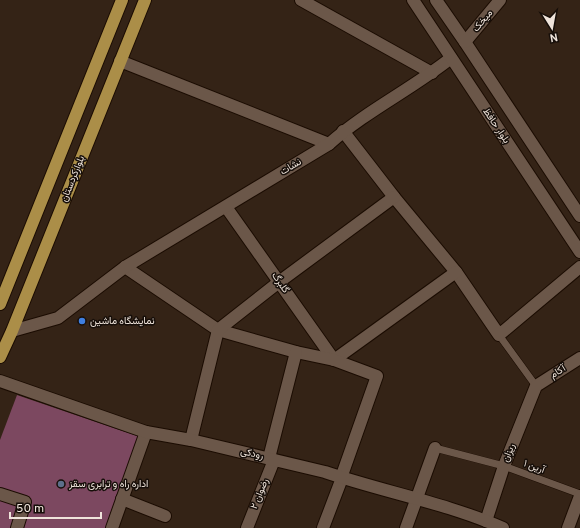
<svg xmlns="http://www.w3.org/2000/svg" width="580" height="528" font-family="Overpass,Vazirmatn,sans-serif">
	<rect width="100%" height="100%" fill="#342316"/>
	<!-- building -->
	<path fill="#7c4860" d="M17,395L140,437L106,528H0V440Z"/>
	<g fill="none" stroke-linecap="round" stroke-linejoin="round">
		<!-- lane casing -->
		<g stroke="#1b0c02" stroke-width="8">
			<g id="lane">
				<path d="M499,335L536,386"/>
				<path d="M435,448L504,466L580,494"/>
			</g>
		</g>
		<!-- street casing -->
		<g stroke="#1b0c02" stroke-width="14">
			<g id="street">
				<path d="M301,0L432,73"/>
				<path d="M120,61L329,144"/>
				<path d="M343,131L394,197L456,272L499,335L580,267"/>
				<path d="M226,207L334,360L456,272"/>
				<path d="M125,267L218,330L296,352L334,360L377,376L341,478"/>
				<path d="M12,331L58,318L125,267L329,144C366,111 412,89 451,58"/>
				<path d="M191,440L218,330L279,282L394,197"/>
				<path d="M269,458L296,352"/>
				<path d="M0,494L25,502L17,528"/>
				<path d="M122,499L165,516"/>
				<path d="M486,521L504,466L536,386L580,358"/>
				<path d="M112,528L146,432"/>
				<path d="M247,528L274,460"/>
				<path d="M323,528L342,478"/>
				<path d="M406,528L435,448"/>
				<path d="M568,528L580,496"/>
			</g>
		</g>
		<!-- secondary casing -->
		<g stroke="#1b0c02" stroke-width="14">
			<g id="secondary">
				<path d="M413,0L580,252"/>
				<path d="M436,0L465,42L580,216"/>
				<path d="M465,42L500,0"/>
				<path d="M0,381L146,432L191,440L325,472C384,492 446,503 503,528"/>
			</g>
		</g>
		<!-- primary casing -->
		<g stroke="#1b0c02" stroke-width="14">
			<g id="primary">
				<path d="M0,304L122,0"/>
				<path d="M0,357L12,331L145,0"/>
			</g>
		</g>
		<!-- lane -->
		<use href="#lane" stroke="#6b5749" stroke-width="7"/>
		<!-- street -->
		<use href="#street" stroke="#6b5749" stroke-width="12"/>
		<!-- secondary -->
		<use href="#secondary" stroke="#6b5749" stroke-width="12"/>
		<!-- primary -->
		<use href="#primary" stroke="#ab8e48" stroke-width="12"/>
	</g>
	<!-- markers -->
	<circle fill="#3f7fe0" stroke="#160e09" stroke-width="1.5" cx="82" cy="321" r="4"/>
	<circle fill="#5c6f8a" stroke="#160e09" stroke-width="1.5" cx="61" cy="484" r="4"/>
	<g text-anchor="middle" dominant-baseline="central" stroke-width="3" stroke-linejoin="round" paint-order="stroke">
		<!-- street labels -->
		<g font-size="10" fill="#efe4db" stroke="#160e09">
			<text transform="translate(483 21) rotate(-50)">میخک</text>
			<text transform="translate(496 126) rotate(56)">بلوار حافظ</text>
			<text transform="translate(291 167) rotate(-31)">نشات</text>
			<text transform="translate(73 179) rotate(-68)">بلوارکردستان</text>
			<text transform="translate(280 283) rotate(55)">گلبرگ</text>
			<text transform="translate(558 372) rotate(-32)">آکام</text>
			<text transform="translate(509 453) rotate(-68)">ریزان</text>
			<text transform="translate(252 454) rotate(13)">رودکی</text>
			<text transform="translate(534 467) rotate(20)">آرین ۱</text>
			<text transform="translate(260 494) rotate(-68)">رضوان ۲</text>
		</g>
		<!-- poi labels -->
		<g font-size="10" fill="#efe4db" stroke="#160e09" text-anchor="start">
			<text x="90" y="321">نمایشگاه ماشین</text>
			<text x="69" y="484">اداره راه و ترابری سقز</text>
		</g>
	</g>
	<!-- north arrow -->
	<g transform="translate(552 28) rotate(169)" stroke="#160e09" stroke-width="3" paint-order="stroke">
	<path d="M0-3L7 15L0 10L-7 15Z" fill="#efe4db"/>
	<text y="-6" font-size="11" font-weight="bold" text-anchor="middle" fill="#efe4db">N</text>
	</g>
	<!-- scale -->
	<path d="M10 512v6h91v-6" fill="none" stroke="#efe4db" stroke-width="2"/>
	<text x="16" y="512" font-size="12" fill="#efe4db" stroke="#160e09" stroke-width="3" paint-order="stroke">50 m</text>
</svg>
